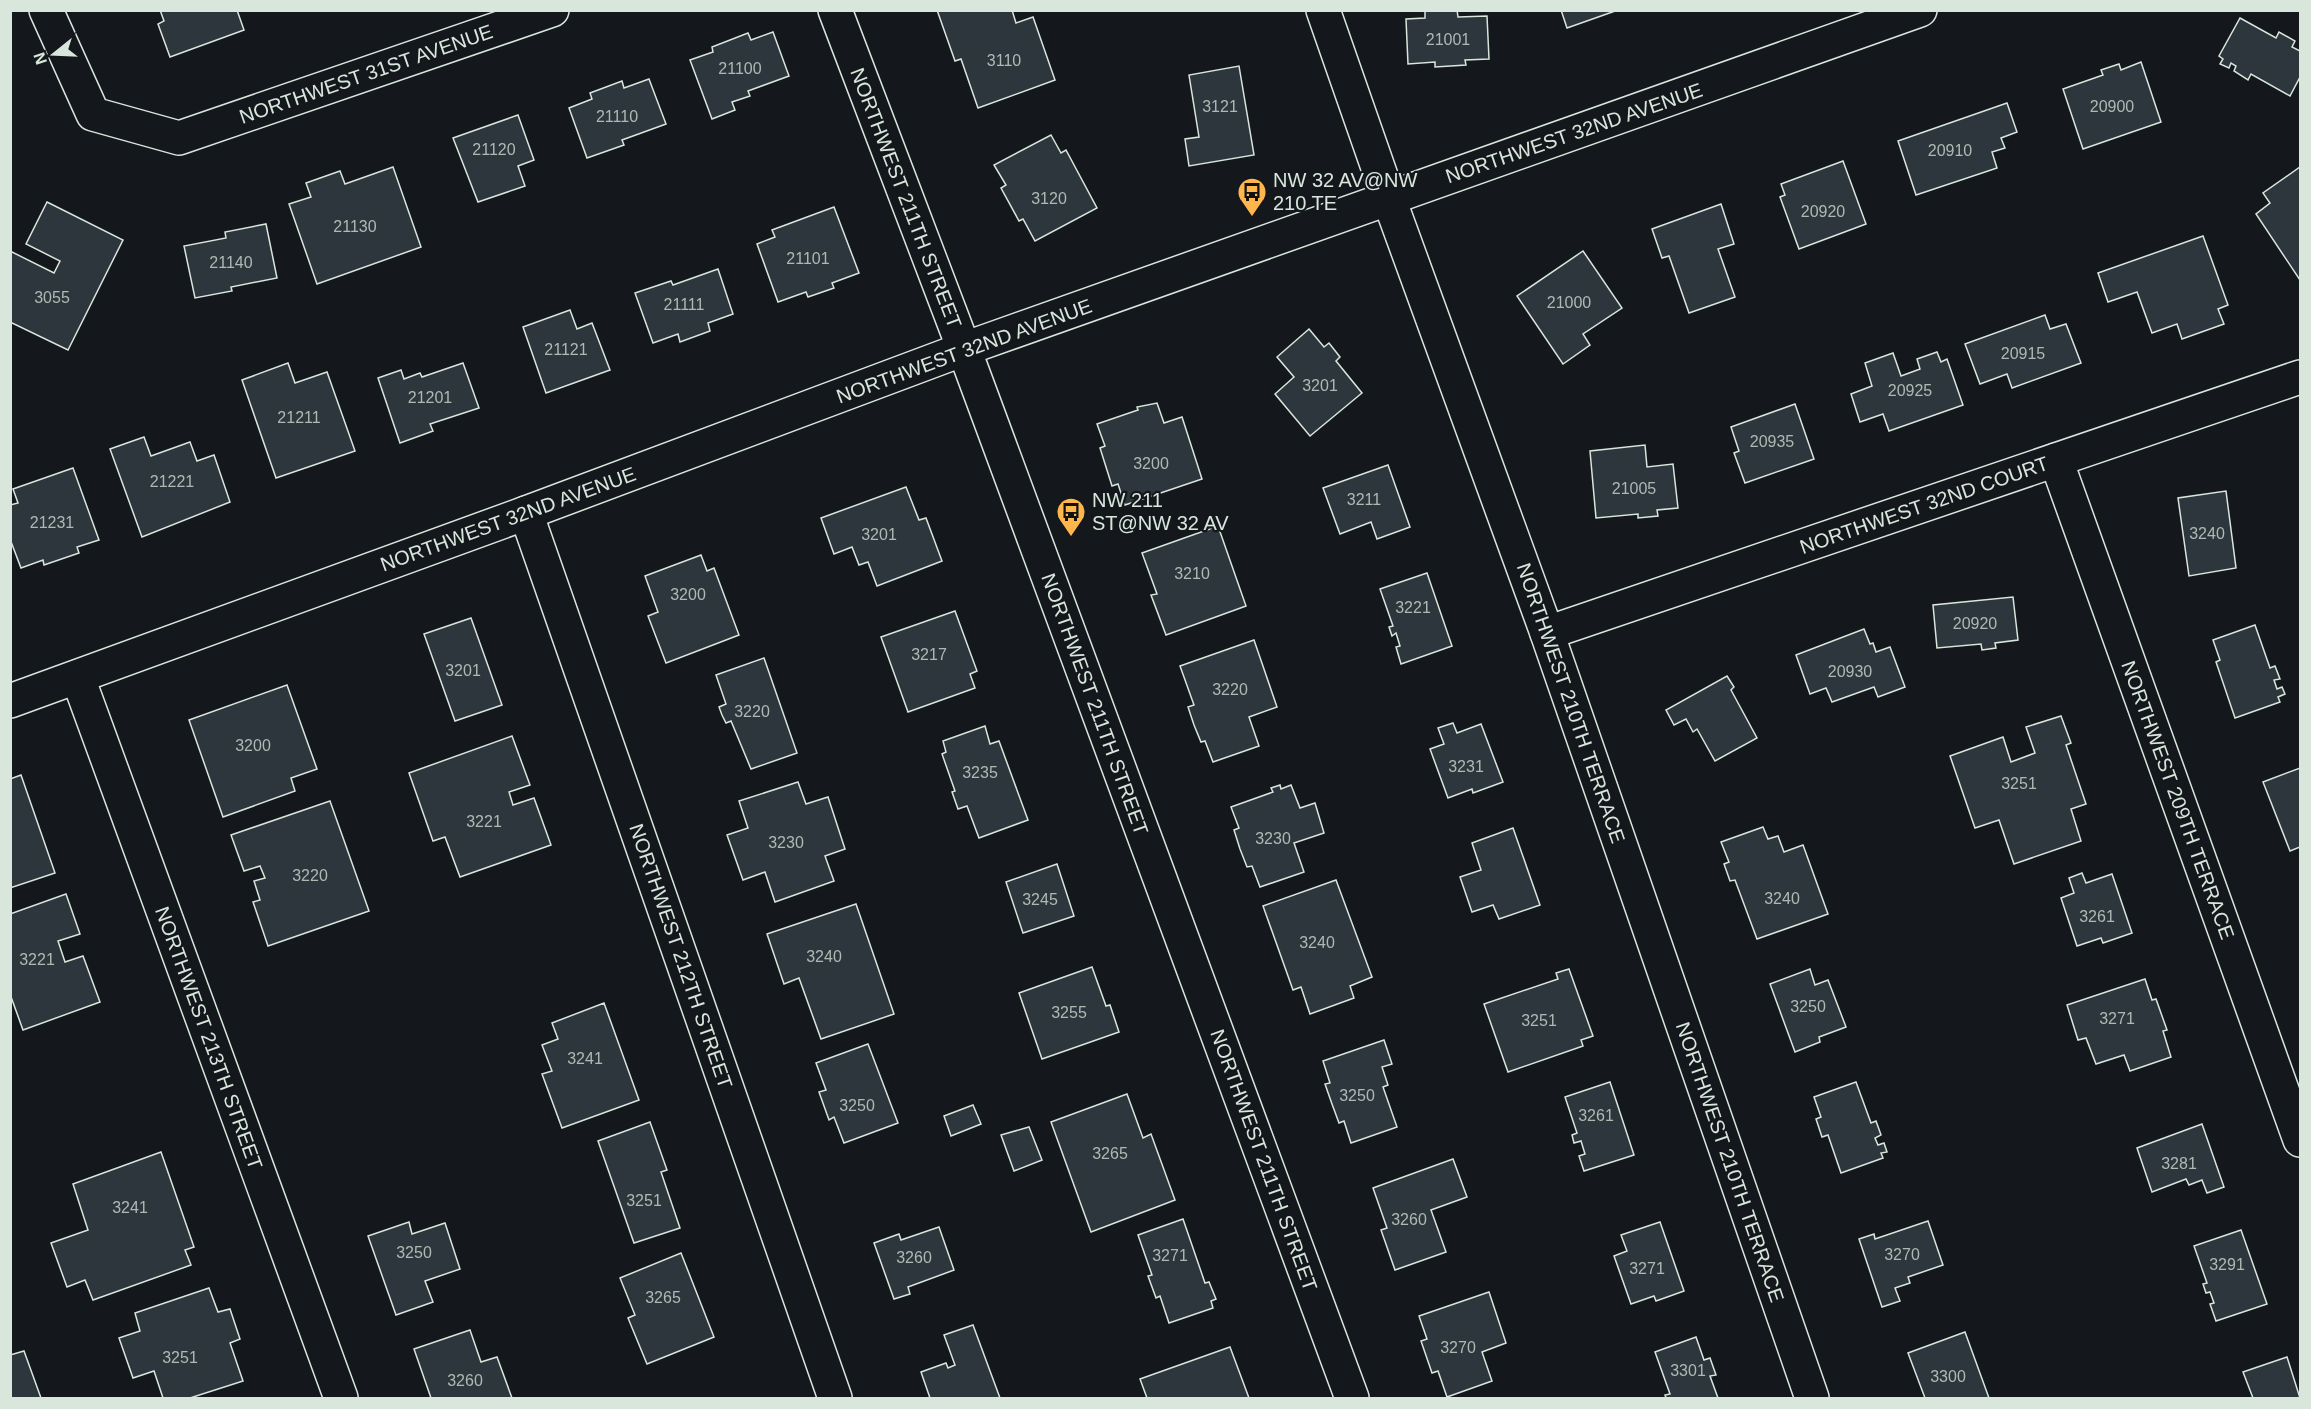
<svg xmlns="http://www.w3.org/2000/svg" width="2311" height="1409" font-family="Arial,sans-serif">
	<rect width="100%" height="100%" fill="#14181c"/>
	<!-- building -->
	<g fill="#2c363c" stroke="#d8e6dc" stroke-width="1.5">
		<path d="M160,10H237L244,30L170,57L158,24L164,21Z"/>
		<path d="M937,10H1012L1016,23L1033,17L1055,80L978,108L961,59L955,61Z"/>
		<path d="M1425,10H1457L1458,17L1487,16L1489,59L1465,60L1466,65L1435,67V62L1408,64L1406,19L1425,18Z"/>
		<path d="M1561,10H1618L1567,28Z"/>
		<path d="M2240,18L2276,38L2279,32L2295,41L2292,47L2300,51V77L2290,96L2251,74L2248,80L2234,71L2236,66L2231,63L2229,68L2220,64L2223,59L2219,56Z"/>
		<path d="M773,32L789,76L748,91L750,96L732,102L735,110L712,119L690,60L713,52L712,47L748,33L751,40Z"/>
		<path d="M2141,62L2161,122L2083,149L2063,89L2103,75L2101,70L2119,64L2121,70Z"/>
		<path d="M1239,66L1254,155L1189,166L1185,139L1199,137L1189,75Z"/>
		<path d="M649,79L666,124L622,140L624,145L587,158L569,108L592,99L590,93L622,81L624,88Z"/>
		<path d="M2007,103L2017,132L2001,138L2005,148L1992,152L1997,168L1916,195L1898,141Z"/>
		<path d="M518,115L534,160L518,166L525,186L478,202L453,138Z"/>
		<path d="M1051,135L1061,153L1066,150L1097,208L1035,241L1023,219L1019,221L1001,188L1006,185L994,165Z"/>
		<path d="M1843,161L1866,224L1799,249L1780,197L1785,195L1781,184Z"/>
		<path d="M393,167L421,247L317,284L289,204L311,197L306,183L340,171L345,184Z"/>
		<path d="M2300,167V280L2256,214L2270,203L2263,193Z"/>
		<path d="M47,202L123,240L68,350L10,322V251L54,273L60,261L26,244Z"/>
		<path d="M1721,204L1734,244L1718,249L1735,297L1689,313L1669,256L1662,258L1652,229Z"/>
		<path d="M834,207L859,273L832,283L834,288L808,297L806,292L778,302L757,244L775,237L772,230Z"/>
		<path d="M266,224L277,278L231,287L232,291L195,298L184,246L226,238L225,232Z"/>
		<path d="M2203,236L2228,305L2218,309L2224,324L2182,339L2177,324L2152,333L2137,292L2108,302L2098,273Z"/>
		<path d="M1583,251L1622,308L1583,334L1590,345L1563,364L1517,296Z"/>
		<path d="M718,269L733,314L708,323L710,331L680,342L678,334L653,343L635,293L671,281L673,285Z"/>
		<path d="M570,310L577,329L592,323L610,370L546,393L523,327Z"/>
		<path d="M2045,315L2050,329L2066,324L2081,363L2012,388L2007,374L1980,384L1965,344Z"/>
		<path d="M1309,329L1324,347L1329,343L1340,357L1336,361L1362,393L1310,436L1275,394L1294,377L1277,357Z"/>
		<path d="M1937,352L1941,362L1947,359L1963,405L1889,431L1883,414L1860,422L1851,394L1872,386L1865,363L1893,353L1901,376L1920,369L1917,359Z"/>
		<path d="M288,363L295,383L327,372L355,451L276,478L242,380Z"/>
		<path d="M463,363L479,408L430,424L433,431L400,443L378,378L401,370L404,379L420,373L422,377Z"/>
		<path d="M1157,403L1164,423L1182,417L1202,479L1125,505L1118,484L1112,486L1100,448L1105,446L1097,424L1138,410L1137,407Z"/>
		<path d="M1795,404L1814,459L1745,483L1734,453L1739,451L1731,427Z"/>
		<path d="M144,437L151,456L190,442L197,461L214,455L230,502L142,537L110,449Z"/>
		<path d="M1645,445L1647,467L1673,464L1678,508L1657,510L1658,516L1638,518V514L1596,518L1590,451Z"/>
		<path d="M1388,465L1410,527L1377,539L1371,522L1340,534L1323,488Z"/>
		<path d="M73,468L99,540L77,547L79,553L44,565L43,560L21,568L10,539V505L18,503L13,489Z"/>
		<path d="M906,487L919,520L926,518L942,561L877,586L868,562L859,565L852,547L834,554L821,518Z"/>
		<path d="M2226,491L2236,568L2189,576L2178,498Z"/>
		<path d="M1218,526L1246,606L1166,635L1151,595L1157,594L1142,553Z"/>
		<path d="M701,555L707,571L714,568L739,635L666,663L648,616L658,612L645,576Z"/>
		<path d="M1427,573L1452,646L1401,664L1396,647L1400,646L1396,633L1392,636L1389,627L1393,626L1380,589Z"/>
		<path d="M2013,597L2018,640L1995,643L1996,648L1982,650L1981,644L1937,648L1933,605Z"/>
		<path d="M955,611L977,671L970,674L975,688L908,712L881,637Z"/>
		<path d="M471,618L502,705L455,721L424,634Z"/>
		<path d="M2255,625L2270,668L2275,666L2280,679L2274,680L2277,689L2282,687L2285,694L2278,697L2280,702L2235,718L2216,662L2220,660L2213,640Z"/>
		<path d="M1864,629L1870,644L1873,643L1876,652L1890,647L1905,687L1878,697L1874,687L1832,702L1826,688L1810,694L1796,655Z"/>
		<path d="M1254,640L1277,707L1249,717L1259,746L1213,762L1205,741L1201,742L1194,725L1188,707L1194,705L1180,666Z"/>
		<path d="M764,658L797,753L751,769L731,721L726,723L722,715L719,707L726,704L716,675Z"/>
		<path d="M1727,676L1734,687L1731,690L1757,738L1715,761L1697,729L1693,732L1686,719L1674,725L1666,710Z"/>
		<path d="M287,685L317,769L291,778L295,791L223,817L189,720Z"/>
		<path d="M2061,716L2071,743L2066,745L2086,804L2071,809L2081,841L2014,864L1999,820L1975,828L1950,756L2003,737L2011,762L2035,753L2026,727Z"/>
		<path d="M1453,723L1457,733L1481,724L1503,782L1473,793L1472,789L1448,798L1430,749L1444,744L1438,728Z"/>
		<path d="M985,726L990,744L999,741L1028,820L979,838L967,806L958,809L952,792L955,791L942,754L946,752L943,741Z"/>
		<path d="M512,736L530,785L509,792L513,805L534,798L551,845L460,877L445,837L433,841L409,773Z"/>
		<path d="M2300,768V847L2290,851L2263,782Z"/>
		<path d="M21,775L55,873L10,888V779Z"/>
		<path d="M798,782L806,804L828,797L845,849L825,856L834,881L775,902L765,872L743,880L727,835L748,828L739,801Z"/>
		<path d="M1280,785L1281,789L1291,785L1300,808L1315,803L1324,833L1294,843L1304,872L1260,887L1252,866L1247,867L1240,849L1234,830L1239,828L1231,807L1273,792L1271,788Z"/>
		<path d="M330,801L369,911L268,946L253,902L260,900L254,881L265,878L260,866L244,871L231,835Z"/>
		<path d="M1763,827L1768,839L1778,836L1784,852L1803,845L1828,914L1757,939L1735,880L1730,881L1724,864L1729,862L1721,842Z"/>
		<path d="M1513,828L1540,905L1499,919L1493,905L1472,912L1460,877L1481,870L1472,843Z"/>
		<path d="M1057,864L1074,916L1023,933L1006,882Z"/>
		<path d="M2082,873L2086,883L2112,874L2132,933L2103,943L2101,938L2077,946L2061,898L2074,893L2069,878Z"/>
		<path d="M1336,880L1372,977L1350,986L1354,998L1310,1014L1301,987L1293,990L1263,906Z"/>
		<path d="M66,894L80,934L58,941L65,962L83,956L100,1002L23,1030L10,994V914Z"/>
		<path d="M856,904L894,1014L821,1039L799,978L784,984L767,934Z"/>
		<path d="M1092,967L1106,1006L1110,1005L1119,1032L1042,1059L1019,993Z"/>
		<path d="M1569,969L1593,1036L1581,1040L1583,1046L1508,1072L1484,1004L1558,979L1556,973Z"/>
		<path d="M1810,969L1815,985L1828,980L1846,1027L1819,1037L1820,1042L1795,1052L1770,984Z"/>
		<path d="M2145,979L2152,1000L2156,999L2167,1030L2163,1031L2171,1057L2130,1071L2124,1055L2096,1064L2086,1038L2078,1040L2067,1005Z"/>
		<path d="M604,1003L639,1100L562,1128L542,1074L552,1071L542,1045L558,1039L552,1023Z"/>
		<path d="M1384,1040L1392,1064L1382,1067L1388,1085L1383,1087L1397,1127L1351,1143L1344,1121L1339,1123L1332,1104L1325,1084L1330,1083L1323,1061Z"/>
		<path d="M868,1044L898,1123L844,1143L834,1117L829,1120L819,1092L826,1090L816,1063Z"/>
		<path d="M1610,1082L1634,1155L1584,1171L1579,1156L1585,1154L1581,1141L1574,1143L1572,1135L1577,1133L1565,1097Z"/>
		<path d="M1856,1082L1871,1123L1876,1121L1881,1135L1875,1138L1878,1145L1884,1143L1887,1152L1881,1153L1883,1158L1841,1173L1828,1135L1822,1137L1816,1119L1821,1117L1814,1097Z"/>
		<path d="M1127,1094L1143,1138L1151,1134L1175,1200L1091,1232L1051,1122Z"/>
		<path d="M973,1105L981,1124L951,1136L944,1116Z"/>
		<path d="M650,1122L667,1170L661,1172L680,1228L634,1243L598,1141Z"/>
		<path d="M2202,1124L2224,1187L2207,1193L2202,1180L2189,1185L2186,1179L2152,1192L2137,1148Z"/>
		<path d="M1029,1127L1042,1160L1014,1171L1001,1135Z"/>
		<path d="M161,1152L194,1247L185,1250L191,1265L93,1300L85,1280L67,1287L51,1243L88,1230L73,1184Z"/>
		<path d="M1453,1159L1467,1197L1431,1210L1446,1252L1395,1270L1381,1230L1387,1228L1373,1188Z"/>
		<path d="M1183,1219L1205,1283L1209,1282L1216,1299L1211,1301L1213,1308L1169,1323L1160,1296L1156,1298L1148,1276L1152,1275L1138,1235Z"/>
		<path d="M1928,1221L1943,1265L1908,1277L1910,1283L1895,1288L1900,1301L1882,1307L1859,1239L1874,1234L1875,1239Z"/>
		<path d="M409,1222L412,1234L445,1223L460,1269L425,1281L433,1302L396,1315L368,1236Z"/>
		<path d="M1660,1222L1684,1291L1656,1301L1654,1296L1631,1304L1614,1256L1627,1251L1621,1235Z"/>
		<path d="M939,1227L954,1270L908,1287L910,1294L894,1299L874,1243L899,1234L901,1240Z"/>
		<path d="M2241,1230L2267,1304L2216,1321L2210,1304L2214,1303L2210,1292L2206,1293L2203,1284L2207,1283L2194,1246Z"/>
		<path d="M681,1253L714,1337L647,1364L628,1318L635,1315L620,1278Z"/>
		<path d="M209,1288L218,1312L230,1309L240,1339L230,1343L243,1381L190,1398H163L154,1371L133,1378L119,1338L140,1331L135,1313Z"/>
		<path d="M1489,1292L1506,1343L1482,1352L1492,1381L1447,1397L1438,1371L1432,1373L1421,1341L1427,1339L1419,1316Z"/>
		<path d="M973,1325L1000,1398H930L921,1372L946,1363L948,1368L955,1365L944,1335Z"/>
		<path d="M470,1330L481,1362L497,1357L512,1398H431L414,1349Z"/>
		<path d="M1965,1332L1989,1398H1925L1908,1353Z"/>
		<path d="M1696,1337L1704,1360L1710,1358L1716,1375L1710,1376L1718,1398H1666L1665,1395L1670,1394L1655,1352Z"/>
		<path d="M1230,1347L1249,1398H1147L1140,1379Z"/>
		<path d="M24,1351L41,1398H10V1355Z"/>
		<path d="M2287,1357L2300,1398H2253L2243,1372Z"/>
	</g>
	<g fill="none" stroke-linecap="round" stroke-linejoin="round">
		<!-- minor casing -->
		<g stroke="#d8e6dc" stroke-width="36">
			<g id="minor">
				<path d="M46,10L93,114L179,138L552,10"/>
				<path d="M835,10L964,349L1352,1398"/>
				<path d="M1323,10L1389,199L1547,633L1812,1398"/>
				<path d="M2056,460L2300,1140"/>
				<path d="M526,513L835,1398"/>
				<path d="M1547,633L2300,377"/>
				<path d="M78,678L341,1398"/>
				<path d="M10,701L526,513L964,349L1920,10"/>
			</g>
		</g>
		<!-- minor -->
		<use href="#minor" stroke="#14181c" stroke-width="33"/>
	</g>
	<!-- icons -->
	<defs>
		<g id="bus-pin" transform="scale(1.5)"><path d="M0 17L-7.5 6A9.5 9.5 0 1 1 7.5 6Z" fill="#ffb74d" stroke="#14181c"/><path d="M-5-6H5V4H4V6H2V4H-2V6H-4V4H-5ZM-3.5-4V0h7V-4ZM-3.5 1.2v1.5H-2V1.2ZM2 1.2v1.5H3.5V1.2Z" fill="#111"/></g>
	</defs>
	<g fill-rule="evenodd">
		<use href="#bus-pin" x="1252" y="192"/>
		<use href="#bus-pin" x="1071" y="512"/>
	</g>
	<g text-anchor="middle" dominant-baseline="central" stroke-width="4.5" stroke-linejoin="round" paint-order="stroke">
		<!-- number labels -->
		<g font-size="16" fill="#adbab4">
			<text x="1448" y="39">21001</text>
			<text x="1004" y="60">3110</text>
			<text x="740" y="68">21100</text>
			<text x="1220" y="106">3121</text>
			<text x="2112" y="106">20900</text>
			<text x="617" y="116">21110</text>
			<text x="494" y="149">21120</text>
			<text x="1950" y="150">20910</text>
			<text x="1049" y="198">3120</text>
			<text x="1823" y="211">20920</text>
			<text x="355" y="226">21130</text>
			<text x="808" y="258">21101</text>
			<text x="231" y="262">21140</text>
			<text x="52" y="297">3055</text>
			<text x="1569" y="302">21000</text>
			<text x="684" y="304">21111</text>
			<text x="566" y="349">21121</text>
			<text x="2023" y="353">20915</text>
			<text x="1320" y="385">3201</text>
			<text x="1910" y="390">20925</text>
			<text x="430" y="397">21201</text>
			<text x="299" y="417">21211</text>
			<text x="1772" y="441">20935</text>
			<text x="1151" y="463">3200</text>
			<text x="172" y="481">21221</text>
			<text x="1634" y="488">21005</text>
			<text x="1364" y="499">3211</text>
			<text x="52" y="522">21231</text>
			<text x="2207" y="533">3240</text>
			<text x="879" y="534">3201</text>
			<text x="1192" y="573">3210</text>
			<text x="688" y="594">3200</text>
			<text x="1413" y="607">3221</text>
			<text x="1975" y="623">20920</text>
			<text x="929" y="654">3217</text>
			<text x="463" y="670">3201</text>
			<text x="1850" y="671">20930</text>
			<text x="1230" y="689">3220</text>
			<text x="752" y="711">3220</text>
			<text x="253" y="745">3200</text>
			<text x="1466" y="766">3231</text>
			<text x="980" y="772">3235</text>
			<text x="2019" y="783">3251</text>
			<text x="484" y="821">3221</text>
			<text x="1273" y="838">3230</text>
			<text x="786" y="842">3230</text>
			<text x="310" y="875">3220</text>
			<text x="1782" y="898">3240</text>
			<text x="1040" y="899">3245</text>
			<text x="2097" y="916">3261</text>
			<text x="1317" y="942">3240</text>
			<text x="824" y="956">3240</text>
			<text x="37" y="959">3221</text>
			<text x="1808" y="1006">3250</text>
			<text x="1069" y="1012">3255</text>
			<text x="2117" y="1018">3271</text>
			<text x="1539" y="1020">3251</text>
			<text x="585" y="1058">3241</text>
			<text x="1357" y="1095">3250</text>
			<text x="857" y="1105">3250</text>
			<text x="1596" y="1115">3261</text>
			<text x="1110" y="1153">3265</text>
			<text x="2179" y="1163">3281</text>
			<text x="644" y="1200">3251</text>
			<text x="130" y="1207">3241</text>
			<text x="1409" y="1219">3260</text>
			<text x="414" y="1252">3250</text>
			<text x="1902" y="1254">3270</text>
			<text x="1170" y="1255">3271</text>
			<text x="914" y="1257">3260</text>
			<text x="2227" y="1264">3291</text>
			<text x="1647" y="1268">3271</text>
			<text x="663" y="1297">3265</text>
			<text x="1458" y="1347">3270</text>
			<text x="180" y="1357">3251</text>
			<text x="1688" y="1370">3301</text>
			<text x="1948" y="1376">3300</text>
			<text x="465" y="1380">3260</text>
		</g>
		<!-- street labels -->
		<g font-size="20" fill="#d8e6dc" stroke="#14181c">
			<text transform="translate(366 74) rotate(-19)">NORTHWEST 31ST AVENUE</text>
			<text transform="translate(1574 133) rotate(-19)">NORTHWEST 32ND AVENUE</text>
			<text transform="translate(906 198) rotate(69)">NORTHWEST 211TH STREET</text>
			<text transform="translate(964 351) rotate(-20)">NORTHWEST 32ND AVENUE</text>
			<text transform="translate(1924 505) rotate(-19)">NORTHWEST 32ND COURT</text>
			<text transform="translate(508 519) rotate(-20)">NORTHWEST 32ND AVENUE</text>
			<text transform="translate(1571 703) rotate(71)">NORTHWEST 210TH TERRACE</text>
			<text transform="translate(1095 704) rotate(70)">NORTHWEST 211TH STREET</text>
			<text transform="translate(2178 800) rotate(70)">NORTHWEST 209TH TERRACE</text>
			<text transform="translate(681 956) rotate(71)">NORTHWEST 212TH STREET</text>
			<text transform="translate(209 1038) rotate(70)">NORTHWEST 213TH STREET</text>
			<text transform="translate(1264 1160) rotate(70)">NORTHWEST 211TH STREET</text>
			<text transform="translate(1730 1162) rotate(71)">NORTHWEST 210TH TERRACE</text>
		</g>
		<!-- poi labels -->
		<g font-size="20" fill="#d8e6dc" stroke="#14181c" text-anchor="start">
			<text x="1273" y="180">NW 32 AV@NW<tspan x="1273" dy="23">210 TE</tspan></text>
			<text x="1092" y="500">NW 211<tspan x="1092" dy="23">ST@NW 32 AV</tspan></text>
		</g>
	</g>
	<!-- border -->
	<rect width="2311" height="1409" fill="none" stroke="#d8e6dc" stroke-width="24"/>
	<!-- north arrow -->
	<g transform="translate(54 54) rotate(252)" stroke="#14181c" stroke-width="4.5" paint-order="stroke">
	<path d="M0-4.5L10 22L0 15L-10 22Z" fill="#d8e6dc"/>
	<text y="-9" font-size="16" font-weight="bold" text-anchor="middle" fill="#d8e6dc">N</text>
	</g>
</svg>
